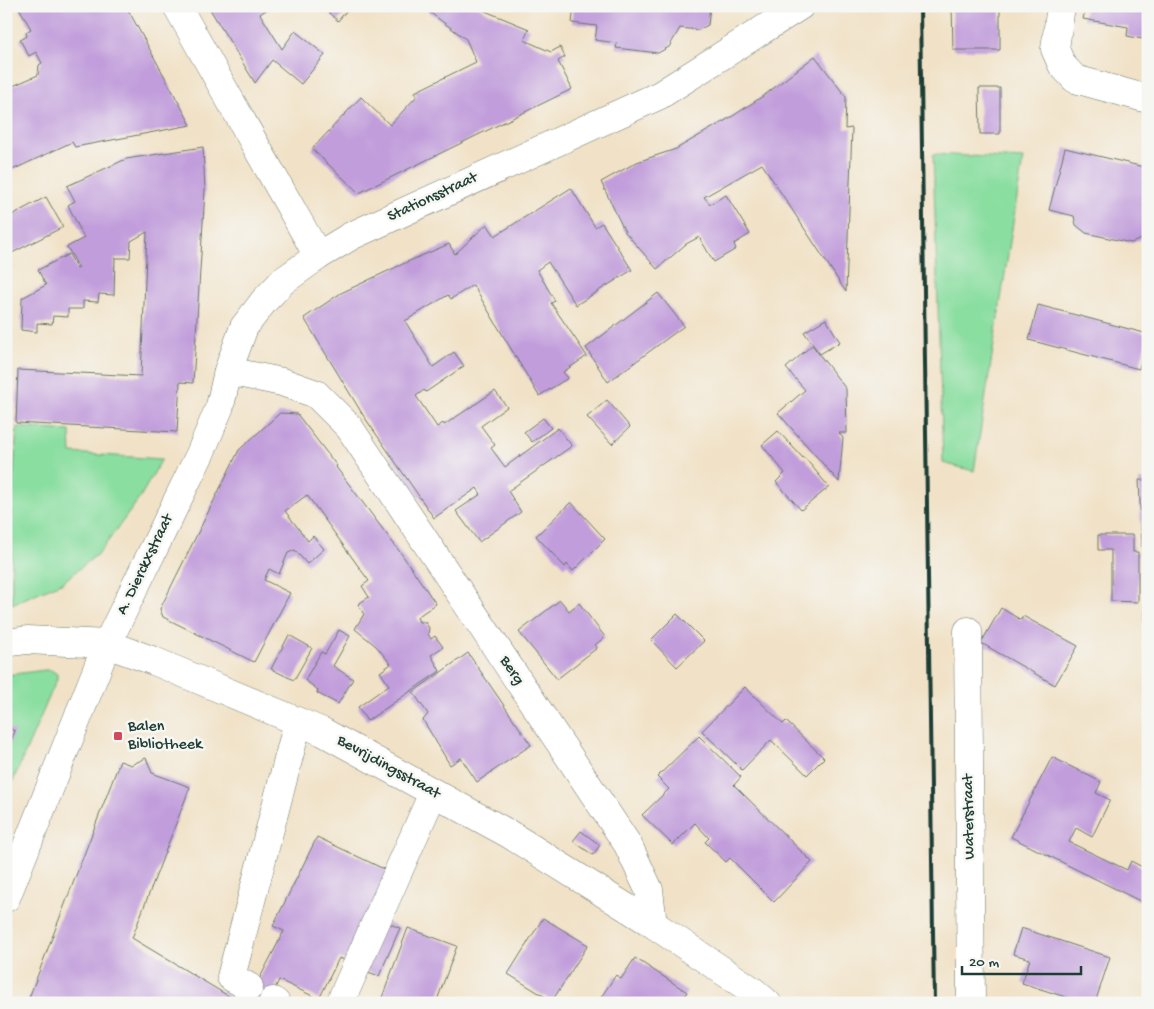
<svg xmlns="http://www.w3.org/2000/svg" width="1154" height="1009" font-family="'Gochi Hand',sans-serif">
	<rect width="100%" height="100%" fill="#f6f6f2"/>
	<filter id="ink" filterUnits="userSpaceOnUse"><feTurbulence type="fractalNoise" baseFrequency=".02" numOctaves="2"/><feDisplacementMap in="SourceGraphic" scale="10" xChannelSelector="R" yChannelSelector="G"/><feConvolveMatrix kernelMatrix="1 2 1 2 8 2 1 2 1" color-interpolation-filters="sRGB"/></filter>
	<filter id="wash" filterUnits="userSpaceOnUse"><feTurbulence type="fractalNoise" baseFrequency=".0096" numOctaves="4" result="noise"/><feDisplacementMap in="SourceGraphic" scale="20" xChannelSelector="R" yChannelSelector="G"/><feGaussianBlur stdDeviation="1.12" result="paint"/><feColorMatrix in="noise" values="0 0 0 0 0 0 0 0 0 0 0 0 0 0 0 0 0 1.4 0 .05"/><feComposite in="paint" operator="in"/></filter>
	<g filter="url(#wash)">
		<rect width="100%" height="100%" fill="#f1e2c7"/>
		<!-- green -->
		<g fill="#8adea0" stroke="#548e6a">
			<path d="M933,154L1023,159L974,471L943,463Z"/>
			<path d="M17,427L70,431L71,453L162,459L139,499L100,552L63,582L12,604L11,511Z"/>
			<path d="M45,670H51L57,674V679L6,797V675Z"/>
		</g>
		<g id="blocks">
			<!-- building -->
			<g fill="#c19ddb">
				<path d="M18,6H126L191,125L75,147L72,142L6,173V89L38,75L39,65L42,63L36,52L29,56L20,40L27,36L26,32L31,29Z"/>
				<path d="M208,6H272L260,14L282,49L295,31L325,55L301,84L272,60L255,83Z"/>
				<path d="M321,6H343L347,10L338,21Z"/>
				<path d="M421,6H478L485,11L529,29L524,40L551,52L560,47L565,57L558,61L572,89L359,193L312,149L361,97L390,125L417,96L415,92L476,62L466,39Z"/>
				<path d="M574,6H710L708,25L698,30L680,28L669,47L658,53L616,48L617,43L595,40L597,26L572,23Z"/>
				<path d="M952,6H1000V50H953Z"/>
				<path d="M1086,6H1148V40L1127,36L1128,27L1083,19Z"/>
				<path d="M815,56L846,97L845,129L852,128L846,292L762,164L704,197L710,204L726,195L750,234L734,244L736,249L714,262L699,237L686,244L657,269L625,232L601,182L637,162L676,149L733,116L766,94Z"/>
				<path d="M979,88H1000V134H980Z"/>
				<path d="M203,147L205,190L193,383L180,382L177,432L16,423L18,370L141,376L147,232L131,241L130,258H115L114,295L99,294L98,302L83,301V309H68V317L53,316L52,324L37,323V332L21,330L22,298L46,285L38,270L69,254L77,269L79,268L67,247L84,238L68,205L75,201L67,186L126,159Z"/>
				<path d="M1065,148L1148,168V233L1142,239L1131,243L1086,233L1076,225L1074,216L1049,210Z"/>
				<path d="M571,188L595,227L602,223L632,270L576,305L548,262L537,270L555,301L551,303L587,356L563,372L568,378L539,396L473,285L451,299L448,295L405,321L433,367L454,352L464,366L426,392L424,390L416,396L437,427L443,423L444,425L495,391L507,407L481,426L495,445L491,448L505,467L558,428L572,446L508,491L521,512L479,542L456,511L481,494L477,488L434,518L363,415L304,318L341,293L407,262L449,244L455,254L487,224L495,236Z"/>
				<path d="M46,197L63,227L6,256V218Z"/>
				<path d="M658,293L684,326L608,382L586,348Z"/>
				<path d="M1038,305L1148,334L1139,369L1029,340Z"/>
				<path d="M826,319L840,342L820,354L804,332Z"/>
				<path d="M812,345L846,389L847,433H839L843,438L839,482L778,413L805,390L786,368Z"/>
				<path d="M607,400L630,427L612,444L587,417Z"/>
				<path d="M280,413L297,414L337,466L336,467L403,556L436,604L417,617L419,622H425L429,628L428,634L431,639L435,636L443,647L431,655L440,671L367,721L358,707L389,685L380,672L391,664L376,646L355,629L364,614L358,604L369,597L362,586L369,581L307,495L285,511L308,541L313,536L324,549L307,564L295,550L288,553L279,574L269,569L264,580L290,593L254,662L163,617L160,609L239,450Z"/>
				<path d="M543,418L551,428L532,442L524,432Z"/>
				<path d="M778,431L803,458H805L829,487L801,510L776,482L785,473L762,445Z"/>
				<path d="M1139,480H1148V547H1142Z"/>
				<path d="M571,502L605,539L573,571L567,564L565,567L536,536Z"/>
				<path d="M1098,535H1133V552H1138V602L1111,601V550H1098Z"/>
				<path d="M1142,551H1148V625H1145Z"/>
				<path d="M560,600L569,611L579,603L605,637L595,645L597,648L557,679L519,632Z"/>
				<path d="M1001,608L1021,620L1023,616L1078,646L1055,685L981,643Z"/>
				<path d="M677,614L704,641L677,667L651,640Z"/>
				<path d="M339,630L350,636L333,666L353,679L338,704L317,693L318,690L305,680L321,652L325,654Z"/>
				<path d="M289,635L312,648L294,680L271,669Z"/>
				<path d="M468,653L531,745L477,782L461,758L450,765L423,720L428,714L413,692Z"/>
				<path d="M745,687L783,724L786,721L824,758L807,775L771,740L742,770L702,731Z"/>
				<path d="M6,727L15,731L6,753Z"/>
				<path d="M699,736L741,777L734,785L812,862L774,902L730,858L726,862L705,842L709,838L695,823L673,845L642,815L669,789L657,777Z"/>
				<path d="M1052,757L1101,782L1096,793L1110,800L1092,837L1076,828L1069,842L1127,870L1131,861L1148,870V905L1011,837Z"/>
				<path d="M146,758L152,773L190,787L132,938L240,1003H27L120,761L131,765Z"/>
				<path d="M581,831L600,845L593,855L573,841Z"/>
				<path d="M317,837L388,871L350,962L339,958L319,999L279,980L268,1003H247L284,931L273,926Z"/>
				<path d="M543,918L588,945L552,1001L508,974Z"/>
				<path d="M385,922L400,928L379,976L365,971Z"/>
				<path d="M408,928L457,946L436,1003H380Z"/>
				<path d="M1021,928L1110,957L1095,1003H1084L1022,983L1030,959L1013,954Z"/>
				<path d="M635,958L687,992L680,1003H597L616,975L621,979Z"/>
			</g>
		</g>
	</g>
	<g filter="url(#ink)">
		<use href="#blocks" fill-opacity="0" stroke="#687767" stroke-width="1"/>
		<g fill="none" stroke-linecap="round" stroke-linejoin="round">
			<!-- minor casing -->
			<g stroke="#687767" stroke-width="29">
				<g id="minor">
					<path d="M177,6L318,256"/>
					<path d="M1061,6L1055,49L1062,65L1075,79L1148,99"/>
					<path d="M228,371L282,382L316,394L349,427L628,845L649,890L653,924"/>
					<path d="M968,631L971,1003"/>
					<path d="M6,643L27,640L107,644L154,661L323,732L509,834L653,924L753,991L767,1003"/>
					<path d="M6,898L107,644L200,454L220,406L228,371L244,327L264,301L283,281L318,256L351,236L660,95L800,6"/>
					<path d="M249,987L231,977L298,722"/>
					<path d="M273,1001L276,1003"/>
					<path d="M340,1003L433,793"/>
				</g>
			</g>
			<!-- minor -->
			<use href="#minor" stroke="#fff" stroke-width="28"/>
			<!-- rail -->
			<path stroke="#1f3d34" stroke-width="4" d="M920,6L934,1003"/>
		</g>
	</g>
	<!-- markers -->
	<rect fill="#d1495b" stroke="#f6f6f2" stroke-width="2" x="113" y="731" width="10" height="10" rx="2.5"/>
	<g text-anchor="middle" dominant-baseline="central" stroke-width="5" stroke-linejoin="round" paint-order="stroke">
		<!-- street labels -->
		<g font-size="16" fill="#1f3d34" stroke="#f6f6f2">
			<text transform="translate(433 198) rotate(-25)">Stationsstraat</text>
			<text transform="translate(146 565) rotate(-64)">A. Dierckxstraat</text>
			<text transform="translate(511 671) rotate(56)">Berg</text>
			<text transform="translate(388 768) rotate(29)">Bevrijdingsstraat</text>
			<text transform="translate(970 817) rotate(-91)">Waterstraat</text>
		</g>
		<!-- poi labels -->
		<g font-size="16" fill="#1f3d34" stroke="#f6f6f2" text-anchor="start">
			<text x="128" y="727">Balen<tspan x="128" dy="18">Bibliotheek</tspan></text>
		</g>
	</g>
	<!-- margin -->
	<rect width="1154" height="1009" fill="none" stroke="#f6f6f2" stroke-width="25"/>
	<!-- scale -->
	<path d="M962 966v8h119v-8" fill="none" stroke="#1f3d34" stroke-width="2.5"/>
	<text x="969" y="966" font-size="15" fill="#1f3d34" stroke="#f6f6f2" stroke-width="4" paint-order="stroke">20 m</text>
</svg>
